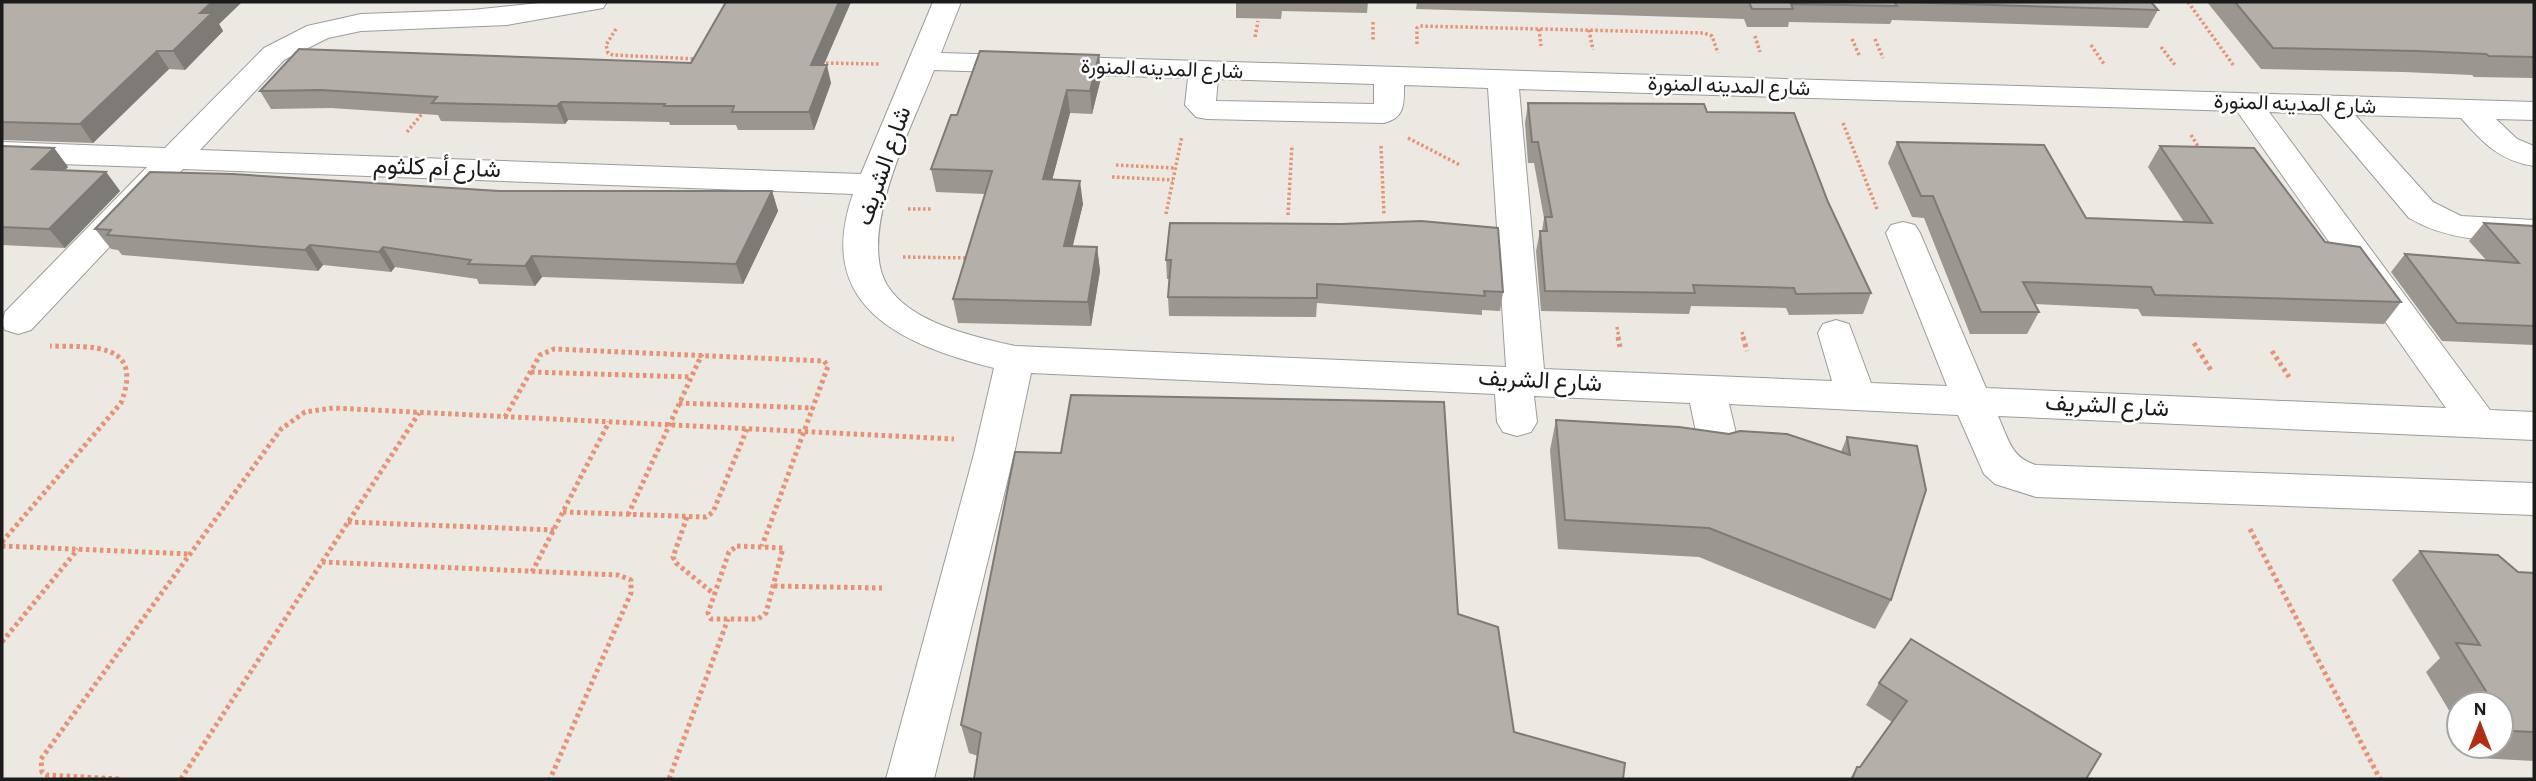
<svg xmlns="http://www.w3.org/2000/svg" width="2536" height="781" font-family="'Alegreya Sans',Vazirmatn,sans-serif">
	<rect width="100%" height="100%" fill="#ebe9e1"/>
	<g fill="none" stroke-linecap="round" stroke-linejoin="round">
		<!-- minor casing -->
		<g stroke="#9c9c9c" stroke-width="2">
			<path id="minor" d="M549,2H607L603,8L507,25L361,31L328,38L284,60L200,150L861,174L933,2H961L941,53L2534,102V120L2496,119L2517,139L2534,146V166C2500,161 2483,143 2461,118L2355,115L2433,202L2461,216L2534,220V242C2490,241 2448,241 2409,218L2321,114L2269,112L2490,410L2534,412V440L1998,416C2008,438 2011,458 2036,465L2534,483V515L2036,497L1995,484L1984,474L1958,415L1729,404L1739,446L1733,457L1719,461L1705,457L1699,446L1690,403L1534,396L1537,422L1531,432L1517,436L1503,432L1497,422L1495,394L1031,373L1014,454L934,779H886L974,454L994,368C903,345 813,307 853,194L183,169L31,330L18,334L5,330L2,324L5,312L147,167L2,162V142L165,148L264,48L307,26L361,14L472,10ZM934,70L1188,78L1185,105L1196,117L1207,119L1384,123C1405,118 1404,104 1404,85L1488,88L1506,367L1015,346C975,337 910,323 887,285C856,233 914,122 934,70ZM1218,79L1374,84V104L1216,101ZM1519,89L2237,111L2446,408L1986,388L1920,233L1915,225L1903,222L1891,225L1886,233L1947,386L1871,383L1849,324L1836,320L1823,324L1818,333L1832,381L1544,369Z"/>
		</g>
		<!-- path-far1 -->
		<g stroke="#e89275" stroke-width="3.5" stroke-dasharray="2.5 2.5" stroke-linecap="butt">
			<path d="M2188,2L2234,66"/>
			<path d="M1373,22V42"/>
			<path d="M616,29L606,45L608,53L613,55L697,59"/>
			<path d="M1539,29L1541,46"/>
			<path d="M1589,30L1593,50"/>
			<path d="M1755,36L1760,52"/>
			<path d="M1255,37L1258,21"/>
			<path d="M1852,39L1860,57"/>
			<path d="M1875,39L1883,58"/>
			<path d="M1417,44V28L1420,26L1704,33L1712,36L1718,53"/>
			<path d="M2091,45L2104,64"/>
			<path d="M2161,47L2175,65"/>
			<path d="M821,63L879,64"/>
			<path d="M1843,123L1877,209"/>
			<path d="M407,132L426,109"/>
			<path d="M2191,135L2201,151"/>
			<path d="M1408,138L1460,165"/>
			<path d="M1381,146L1384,215"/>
			<path d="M1116,165L1175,168"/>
			<path d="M1112,177L1173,180"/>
			<path d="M908,209H931"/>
			<path d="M1166,214L1182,136"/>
			<path d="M1288,215L1292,145"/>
			<path d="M903,257L971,258"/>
			<path d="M1617,327L1619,338"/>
			<path d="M1742,332L1744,338"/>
		</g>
		<!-- path -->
		<g stroke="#e89275" stroke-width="5" stroke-dasharray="3.5 3.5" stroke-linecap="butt">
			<path d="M1618,337L1620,347"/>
			<path d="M1743,337L1747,351"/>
			<path d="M2194,343L2212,372"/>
			<path d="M2272,351L2289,377"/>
			<path d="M531,372L691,377"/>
			<path d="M679,403L813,408"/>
			<path d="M505,417L540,355L554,349L824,361L828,366L762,546"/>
			<path d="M563,512L706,517L713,512L747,429"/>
			<path d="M628,515L702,354"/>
			<path d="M687,517L673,557L676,563L714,594"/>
			<path d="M348,522L554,530"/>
			<path d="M2250,529L2380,779"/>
			<path d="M2,542L121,403C144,342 94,347 50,346"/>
			<path d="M2,546L190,554"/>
			<path d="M737,546L783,548L766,613L758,619H711L708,613L729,552Z"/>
			<path d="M322,562L618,575L631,580V593L550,779"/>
			<path d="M532,572L609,422"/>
			<path d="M774,586L882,588"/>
			<path d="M2,642L78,549"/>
			<path d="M119,779L47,775L42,772L41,759L281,429L305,412L333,408L954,439"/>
			<path d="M181,779L419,413"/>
			<path d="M669,779L728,619"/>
		</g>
		<!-- minor -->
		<use href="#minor" fill="#fff" fill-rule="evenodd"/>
	</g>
	<!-- wall -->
	<g fill="#9b9690">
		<path d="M2,2H242L219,24L223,31L185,70L169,69L93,143L2,140Z"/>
		<path d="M726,2H851L823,65L831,83L814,130H738L736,125H670L669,122L568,120L565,124L441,121L438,115L331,108L271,109L260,91L691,63Z"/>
		<path d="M1236,2H1368L1367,13L1282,11L1281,19L1236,18Z"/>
		<path d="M1417,2H2151L2158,10L2148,28L1892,20L1890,24L1789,22L1788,27H1747L1744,19L1416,9Z"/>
		<path d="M2207,2H2534V78L2474,77L2472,75L2404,72L2261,69Z"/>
		<path d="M1099,55L1101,78L1092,114L1070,113L1052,180L1083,204L1072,247H1097L1100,271L1091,326L958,323L953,299L985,194L936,192L931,169Z"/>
		<path d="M1528,103L1707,112L1828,202L1871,293L1863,314L1789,315L1786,308L1691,306L1689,314L1541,311L1536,251L1540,231H1542L1544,218L1534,163H1528L1525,123Z"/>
		<path d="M1897,142L2086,218L2184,222L2148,167L2160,146L2325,242L2401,302L2384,324L2142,316L2138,309L2035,304L2039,312L2027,334H1970L1924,218L1912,217L1888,163Z"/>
		<path d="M2,146L54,148L68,167L65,170L106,172L120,191L65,248L2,245Z"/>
		<path d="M499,191H772L778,211L743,284L542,277L535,286L479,284L477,279L395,267L391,272L323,265L318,271L122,255L118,250L111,249L95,229Z"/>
		<path d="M2484,223L2534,226V345L2442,341L2391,272L2405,254L2486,260L2469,241Z"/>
		<path d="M1166,260L1503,292L1500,311L1482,310V315L1317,303L1316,317L1169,316L1168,297L1169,279H1167Z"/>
		<path d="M1556,420L1841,452L1847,437L1891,600L1875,629L1699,557L1558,549L1550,450Z"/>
		<path d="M1061,453L978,756L969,753L961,725Z"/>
		<path d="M2420,551L2518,572L2534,573V761L2478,758L2470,746H2501V704H2459V727L2426,672L2440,658L2392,580Z"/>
		<path d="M1879,683L2086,779H1850L1857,767H1860L1892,722L1866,705Z"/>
	</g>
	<!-- shaded-wall -->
	<g fill="#7e7a76">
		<path d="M212,2H242L219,24L223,31L185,70L173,51L200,13Z"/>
		<path d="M839,2H851L816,83L811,65Z"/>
		<path d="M157,51L169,69L93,143L80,124Z"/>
		<path d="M1099,55L1101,78L1092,114L1090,91Z"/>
		<path d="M827,65L831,83L814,130L809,112Z"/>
		<path d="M1067,90L1070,113L1046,203L1043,179Z"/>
		<path d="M561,102L568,120L565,124L557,106Z"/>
		<path d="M54,148L68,167L47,188L32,169Z"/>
		<path d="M106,172L120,191L65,248L49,229Z"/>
		<path d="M1080,181L1083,204L1067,270L1064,246Z"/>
		<path d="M772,191L778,211L743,284L736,264Z"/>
		<path d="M310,245L323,265L318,271L305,250Z"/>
		<path d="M383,247L395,267L391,272L379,252Z"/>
		<path d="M1097,247L1100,271L1091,326L1088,302Z"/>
		<path d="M532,256L542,277L535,286L525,266Z"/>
	</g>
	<!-- building -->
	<g fill="#b4afa8" stroke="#7e7a76" stroke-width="2">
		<path d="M2,2H212L200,13H212L173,51H157L80,124L2,122Z"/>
		<path d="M726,2H839L811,65H827L809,112H732L734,106H664L665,104L561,102L557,106L432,103L437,97L321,90L260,91L299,49L691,63Z"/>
		<path d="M1749,2H1894L1897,6L1791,4L1793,9H1752Z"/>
		<path d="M1897,2H2151L2158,10Z"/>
		<path d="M2235,2H2534V57L2489,56L2486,54L2418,51L2273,48Z"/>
		<path d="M980,51L1099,55L1090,91L1067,90L1043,179L1080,181L1064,246L1097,247L1088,302L953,299L992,171L931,169L951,115H957Z"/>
		<path d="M1528,103L1704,104L1707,112L1794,113L1828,202L1871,293L1796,294L1794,288L1693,285L1695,293L1545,291L1540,231H1547L1545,217H1552L1538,142H1532Z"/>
		<path d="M1897,142L2044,145L2086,218L2212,223L2160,146L2254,148L2325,242L2360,247L2401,302L2155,295L2151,287L2023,282L2039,312H1981L1933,196H1921Z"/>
		<path d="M2,146L54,148L32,169L106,172L49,229L2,227Z"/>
		<path d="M150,172L232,174L499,191H772L736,264L532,256L525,266L468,264L471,260L383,247L379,252L310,245L305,250L107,235L111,230L95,229Z"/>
		<path d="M1421,221L1498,228L1503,292L1484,291L1485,296L1317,284V298L1168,297L1171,260H1166L1170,223L1341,224Z"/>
		<path d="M2484,223L2534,226V326L2457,323L2405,254L2519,263Z"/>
		<path d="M1071,395L1444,402L1458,614L1498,627L1514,732L1625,763L1623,779H974L981,733L961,725L1015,452L1061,453Z"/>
		<path d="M1556,420L1679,427L1729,434L1740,431L1787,434L1850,455L1847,437L1917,446L1926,490L1891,600L1709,528L1565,520Z"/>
		<path d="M2420,551L2498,555L2518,572L2534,573V732L2511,731L2501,715V704H2494L2456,643L2480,645Z"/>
		<path d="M1911,639L2101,754L2086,779H1852L1857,767H1860L1907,701L1879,683Z"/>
	</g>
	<g text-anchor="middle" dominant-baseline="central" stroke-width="5" stroke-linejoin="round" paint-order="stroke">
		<!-- far-street labels -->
		<g font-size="21" fill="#1b1b1b" stroke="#fff">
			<text transform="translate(1162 69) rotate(2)">شارع المدينه المنورة</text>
			<text transform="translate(1729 86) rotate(2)">شارع المدينه المنورة</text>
			<text transform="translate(2295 104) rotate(2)">شارع المدينه المنورة</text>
		</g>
		<!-- street labels -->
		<g font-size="24" fill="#1b1b1b" stroke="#fff">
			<text transform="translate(884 166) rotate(-71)">شارع الشريف</text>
			<text transform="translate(437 168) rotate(2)">شارع أم كلثوم</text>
			<text transform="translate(1540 381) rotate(3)">شارع الشريف</text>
			<text transform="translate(2107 406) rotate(3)">شارع الشريف</text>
		</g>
	</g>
	<!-- border -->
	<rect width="2536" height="781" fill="none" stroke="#1b1b1b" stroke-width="7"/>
	<!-- north arrow -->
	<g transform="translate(2480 725)"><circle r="33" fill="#ffffff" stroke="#a4a4a4" stroke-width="2"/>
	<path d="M0-5L12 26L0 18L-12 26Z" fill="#ae2e17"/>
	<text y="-10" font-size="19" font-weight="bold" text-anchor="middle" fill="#1b1b1b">N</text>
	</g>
</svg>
